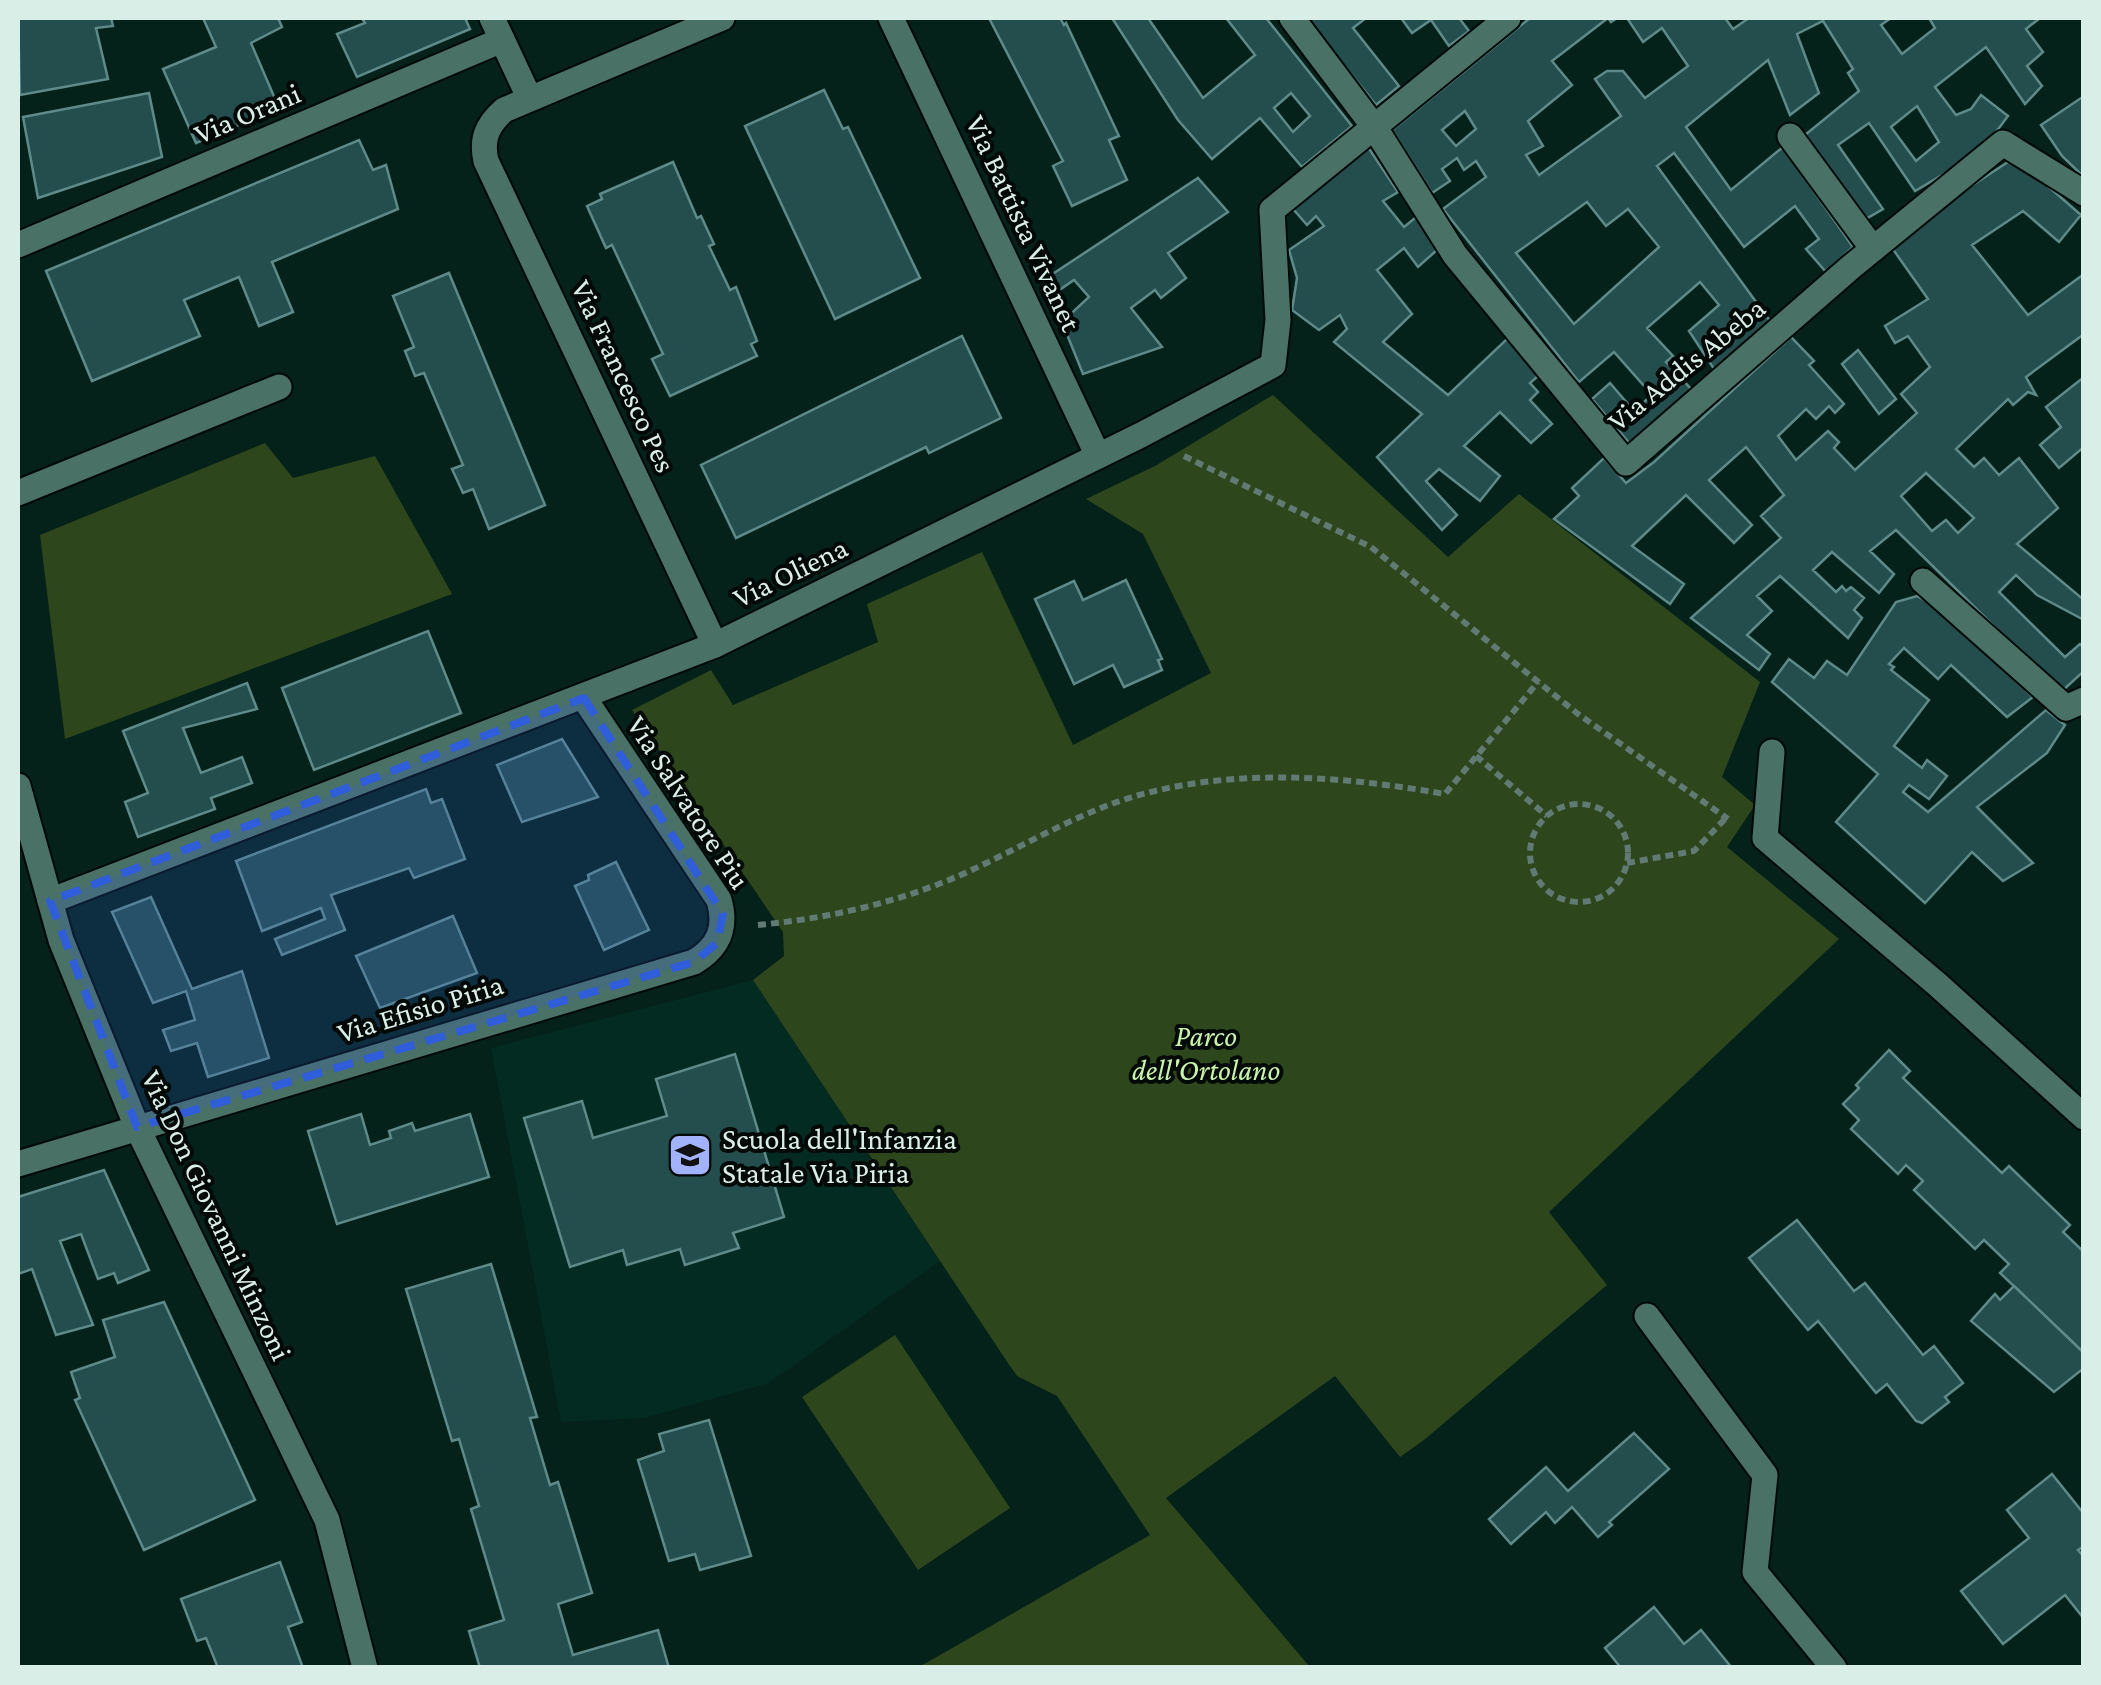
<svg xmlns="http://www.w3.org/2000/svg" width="2101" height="1685" font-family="'Crimson Pro',serif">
	<rect width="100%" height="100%" fill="#04211a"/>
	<!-- built -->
	<path fill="#042b22" d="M753,980L940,1261L769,1383L644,1418L561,1422L491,1048Z"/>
	<!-- green -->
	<g fill="#2e461c">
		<path d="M1273,395L1448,557L1519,494L1760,682L1722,777L1755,805L1727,847L1839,939L1549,1212L1607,1285L1424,1440L1400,1457L1335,1376L1166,1498L1310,1667H919L1150,1535L1057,1396L1017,1376L1010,1366L753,980L784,956L783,932L632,710L711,670L733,705L878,642L867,604L982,552L1073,745L1211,673L1143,534L1086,499L1155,466Z"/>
		<path d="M265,443L293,478L375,456L452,594L65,739L40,535Z"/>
		<path d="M895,1335L1010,1508L918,1570L802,1397Z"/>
	</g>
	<!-- building -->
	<g fill="#234e4d" stroke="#5e8a89" stroke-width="2.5" fill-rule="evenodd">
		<path d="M18,18H111L113,26L96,28L108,79L20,95Z"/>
		<path d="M203,18H278L282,27L251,43L279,108L196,143L163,69L216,47Z"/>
		<path d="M362,18H465L470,29L357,77L337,34L365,23Z"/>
		<path d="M989,18H1060L1064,25L1066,23L1119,136L1109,140L1127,180L1072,206L1053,166L1063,161Z"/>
		<path d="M1112,18H1148L1203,98L1255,55L1226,18H1266L1352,126L1302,167L1260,118L1212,159L1178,120ZM1291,93L1310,116L1293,132L1274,108Z"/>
		<path d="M1306,18H1366L1353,28L1399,86L1376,105Z"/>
		<path d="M1401,18H1459L1469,31L1449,46L1431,20L1412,33Z"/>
		<path d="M1530,18H1617L1611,22L1608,18L1552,61L1572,85L1528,121L1543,146L1526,155L1539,175L1621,116L1595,79L1607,71H1623L1645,98L1688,66L1662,28L1643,42L1627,18H1725L1733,29L1749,18H1891L1881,25L1902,54L1935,28L1929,18H2040L2026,29L2043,52L2027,66L2042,86L2025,104L1986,47L1935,87L1956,115L1971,109L1981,95L2008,116L1981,152L1915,191L1869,123L1838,145L1883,209L1864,220L1805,135L1859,91L1848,73L1853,69L1823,21L1797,34L1819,93L1790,115L1768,60L1686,127L1731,190L1783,147L1853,247L1826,272L1806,249L1819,239L1795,206L1744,247L1674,153L1657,166L1770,321L1714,369L1689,331L1719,305L1700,282L1647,328L1673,356L1666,362L1692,390L1631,445L1592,399L1610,383L1634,411L1652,395L1614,352L1579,382L1443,209L1486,177L1476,161L1464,170L1457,158L1442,169L1450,181L1432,193L1392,130ZM1917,106L1939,142L1916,161L1891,127ZM1465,111L1476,129L1456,146L1442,130ZM1587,202L1606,226L1628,209L1659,247L1574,324L1516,253Z"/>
		<path d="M824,90L843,129L848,127L920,278L835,319L745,126Z"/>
		<path d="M149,93L162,157L38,198L23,117Z"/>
		<path d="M2084,96V177L2062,156L2041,125Z"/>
		<path d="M359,140L373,170L386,165L398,209L272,262L293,312L259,326L239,277L184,300L200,336L92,381L46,271Z"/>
		<path d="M1368,147L1398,192L1383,201L1404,227L1420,214L1437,250L1418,267L1404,248L1377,270L1412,314L1383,342L1448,395L1508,338L1538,376L1530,383L1538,392L1530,400L1552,424L1531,443L1500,412L1464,446L1500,476L1480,501L1439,469L1426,481L1457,515L1442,530L1377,457L1422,414L1334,342L1347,329L1340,315L1319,330L1292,310L1297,278L1289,250L1324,226L1316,216L1307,225L1293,209Z"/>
		<path d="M2011,160H2018L2081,215L2059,242L2023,211L1972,245L2028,315L2084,274V334L2026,377L2036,395L2028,392L2013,405L2008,399L1956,449L1974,467L1984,458L1999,475L2019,458L2058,508L2017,544L2084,600V620L2037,595L2016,575L1999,592L2065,657L2080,644L2084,648V671L2061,692L1896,530L1870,551L1894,574L1879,593L1832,552L1813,570L1836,592L1842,586L1846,591L1851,587L1864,598L1854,610L1862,618L1848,638L1780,576L1757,596L1772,611L1747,635L1770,654L1759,670L1691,618L1781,538L1761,516L1784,495L1746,447L1709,480L1752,525L1734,543L1686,495L1632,546L1684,584L1670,604L1554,519L1579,496L1572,488L1604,458L1626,483L1654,462L1791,337L1814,361L1809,365L1844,404L1835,413L1829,406L1816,419L1806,409L1778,436L1796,460L1828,431L1839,442L1834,448L1855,470L1917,413L1901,394L1930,367L1908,336L1895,343L1885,326L1928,299L1890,245L1910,226ZM1926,473L1974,518L1958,533L1946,520L1932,531L1901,496Z"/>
		<path d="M673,162L697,218L701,216L714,244L709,246L730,290L736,287L757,341L751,344L757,356L670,396L652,359L663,354L612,245L606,248L587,206L602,199L600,194Z"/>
		<path d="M1198,178L1228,212L1168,253L1186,278L1161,298L1155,290L1131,308L1162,347L1083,374L1062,322L1089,297L1074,280L1052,295L1045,279Z"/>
		<path d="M449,273L545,505L489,529L473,489L463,493L452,469L463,465L424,373L415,376L405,351L414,347L393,296Z"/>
		<path d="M962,336L1001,418L929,453L926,447L736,538L701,465Z"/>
		<path d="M1858,350L1896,399L1879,414L1842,364Z"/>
		<path d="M2084,377V447L2059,468L2040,445L2061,427L2046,407Z"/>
		<path d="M1126,580L1162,659L1158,660L1162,670L1124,687L1113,665L1074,684L1035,599L1074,581L1083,600Z"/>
		<path d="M1917,596L1935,606L2033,697L2007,717L1951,665L1938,679L1904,648L1889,664L1894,667L1891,670L1929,700L1894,746L1922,768L1927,760L1947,776L1929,799L1909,785L1903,792L1928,812L2046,710L2065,725L2047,753L1977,807L2033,863L2003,881L1972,852L1925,903L1836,822L1878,774L1772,682L1789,659L1814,678L1827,661L1847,675L1896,602Z"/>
		<path d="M428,631L461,713L314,770L282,688Z"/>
		<path d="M247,683L257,709L183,728L201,773L242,757L252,783L211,798L215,809L138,837L125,802L148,793L123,731Z"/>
		<path d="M562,739L598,797L522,822L497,765Z"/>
		<path d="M426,789L431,803L442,799L465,859L414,878L409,868L331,895L345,930L282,955L275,939L325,919L321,908L262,931L236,861Z"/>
		<path d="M616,862L649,930L604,950L575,886L589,880L588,875Z"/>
		<path d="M151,897L192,989L242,971L269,1058L208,1077L197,1043L171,1051L163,1030L195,1020L186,991L153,1003L112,912Z"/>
		<path d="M453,916L477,973L380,1008L356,956Z"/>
		<path d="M1889,1050L1910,1071L1903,1078L2002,1173L2009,1166L2070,1225L2063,1232L2084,1252V1353L2000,1273L2009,1264L1984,1240L1975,1249L1914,1190L1923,1181L1906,1165L1898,1174L1851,1129L1859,1120L1843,1104L1859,1088L1856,1085Z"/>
		<path d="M735,1054L784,1217L733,1233L739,1248L685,1265L680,1249L627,1265L623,1250L570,1267L524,1118L582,1101L593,1138L667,1116L656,1079Z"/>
		<path d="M361,1114L370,1145L391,1138L389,1131L412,1123L415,1131L470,1114L489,1177L337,1224L308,1131Z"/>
		<path d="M104,1170L149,1270L118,1283L114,1273L98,1279L81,1234L60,1241L93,1325L56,1335L32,1269L18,1274V1197Z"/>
		<path d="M1797,1220L1854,1291L1865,1283L1923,1355L1934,1346L1963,1383L1945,1397L1949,1402L1922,1423L1916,1421L1887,1384L1876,1393L1818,1321L1808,1330L1749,1258Z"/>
		<path d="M491,1264L537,1417L530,1418L550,1485L558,1482L592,1593L558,1604L573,1655L658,1630L669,1668H480L469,1631L504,1620L471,1509L479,1506L459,1439L452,1441L406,1289Z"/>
		<path d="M2014,1286L2084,1353V1368L2054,1392L1971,1321L1995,1294L2000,1300Z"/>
		<path d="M164,1302L255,1500L144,1550L75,1400L80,1398L71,1372L115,1357L103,1320Z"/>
		<path d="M709,1420L751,1556L700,1570L695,1554L669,1561L638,1460L664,1451L659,1434Z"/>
		<path d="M1634,1433L1669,1469L1609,1522L1612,1525L1598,1537L1572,1507L1555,1523L1546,1512L1511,1544L1489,1519L1546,1467L1568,1491Z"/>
		<path d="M2052,1474L2084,1514V1546L2078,1550L2084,1557V1613L2081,1615L2065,1595L2003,1644L1961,1591L2029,1538L2007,1510Z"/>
		<path d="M280,1562L302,1622L288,1627L303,1668H218L206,1638L197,1641L181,1599Z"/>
		<path d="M1654,1607L1684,1644L1701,1630L1732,1668H1621L1605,1648Z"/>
	</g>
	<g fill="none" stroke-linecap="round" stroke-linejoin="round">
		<!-- service casing -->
		<g stroke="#000a06" stroke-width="29">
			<path id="service" d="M18,493L279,387"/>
		</g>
		<!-- minor casing -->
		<g stroke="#000a06" stroke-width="29">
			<g id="minor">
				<path d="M492,18L529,97"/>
				<path d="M891,18L1098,456"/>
				<path d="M1292,18L1375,128L1455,255L1626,463L1851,267L2003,143L2084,193"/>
				<path d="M1790,136L1873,249"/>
				<path d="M18,245L502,40"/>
				<path d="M1923,581L2066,708L2084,700"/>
				<path d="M715,645L486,161C481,139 487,125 504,110L722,18"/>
				<path d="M1772,752L1765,838L1938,985L2084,1117"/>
				<path d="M50,901L715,645L1141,435L1273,365L1278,320L1272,210L1508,18"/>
				<path d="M18,1164L694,962C719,947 727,928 719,900L584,698"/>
				<path d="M1647,1316L1765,1475L1755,1572L1834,1668"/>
			</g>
		</g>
		<!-- tertiary casing -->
		<g stroke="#000a06" stroke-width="29">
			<path id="tertiary" d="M18,786L61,940L137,1127L327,1520L365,1668"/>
		</g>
		<!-- path -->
		<g stroke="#617a73" stroke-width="6" stroke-dasharray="8 5" stroke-linecap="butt">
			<path d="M1184,456L1371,547L1578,714L1728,819"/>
			<path d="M1476,756L1547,816"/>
			<circle cx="1579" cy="853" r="49"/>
			<path d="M1627,863L1694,851L1726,818"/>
			<path d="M758,925C830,918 897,903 963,874C1014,851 1062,822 1114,803C1219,766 1337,775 1445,794L1538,682"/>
		</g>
		<!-- service -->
		<use href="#service" stroke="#4a7165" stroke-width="25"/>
		<!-- minor -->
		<use href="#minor" stroke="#4a7165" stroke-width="25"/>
		<!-- tertiary -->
		<use href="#tertiary" stroke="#4a7165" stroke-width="25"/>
	</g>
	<!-- marked area -->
	<path fill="#305eda" fill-opacity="0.2" stroke="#305eda" stroke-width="8" stroke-dasharray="20 12" stroke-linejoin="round" d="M584,698L723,914L717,943L694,962L137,1127L50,901Z"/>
	<!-- icons -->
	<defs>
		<g id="school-square" transform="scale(2.25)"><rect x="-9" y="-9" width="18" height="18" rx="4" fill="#a3b2fd" stroke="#000906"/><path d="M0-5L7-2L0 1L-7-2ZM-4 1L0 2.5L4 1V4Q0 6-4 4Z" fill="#111"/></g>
	</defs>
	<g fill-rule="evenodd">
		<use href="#school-square" x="690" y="1155"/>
	</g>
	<g text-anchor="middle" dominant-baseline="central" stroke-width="8" stroke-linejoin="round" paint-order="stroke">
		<!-- street labels -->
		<g font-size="30" fill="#d9eee7" stroke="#000906">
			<text transform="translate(247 113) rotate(-23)">Via Orani</text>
			<text transform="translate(1024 223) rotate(65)">Via Battista Vivanet</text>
			<text transform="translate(1686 364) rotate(-39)">Via Addis Abeba</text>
			<text transform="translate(624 376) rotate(65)">Via Francesco Pes</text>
			<text transform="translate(790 572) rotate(-26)">Via Oliena</text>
			<text transform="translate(689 802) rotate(57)">Via Salvatore Piu</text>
			<text transform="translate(420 1008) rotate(-17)">Via Efisio Piria</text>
			<text transform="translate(217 1215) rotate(65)">Via Don Giovanni Minzoni</text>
		</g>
		<!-- park labels -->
		<g font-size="30" font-style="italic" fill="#c8f3aa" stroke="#000906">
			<text x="1206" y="1035">Parco<tspan x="1206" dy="34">dell'Ortolano</tspan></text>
		</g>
		<!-- poi labels -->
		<g font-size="30" fill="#d9eee7" stroke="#000906" text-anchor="start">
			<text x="722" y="1138">Scuola dell'Infanzia<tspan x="722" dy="34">Statale Via Piria</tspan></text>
		</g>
	</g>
	<!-- border -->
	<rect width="2101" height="1685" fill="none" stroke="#d9eee7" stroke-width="40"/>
</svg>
